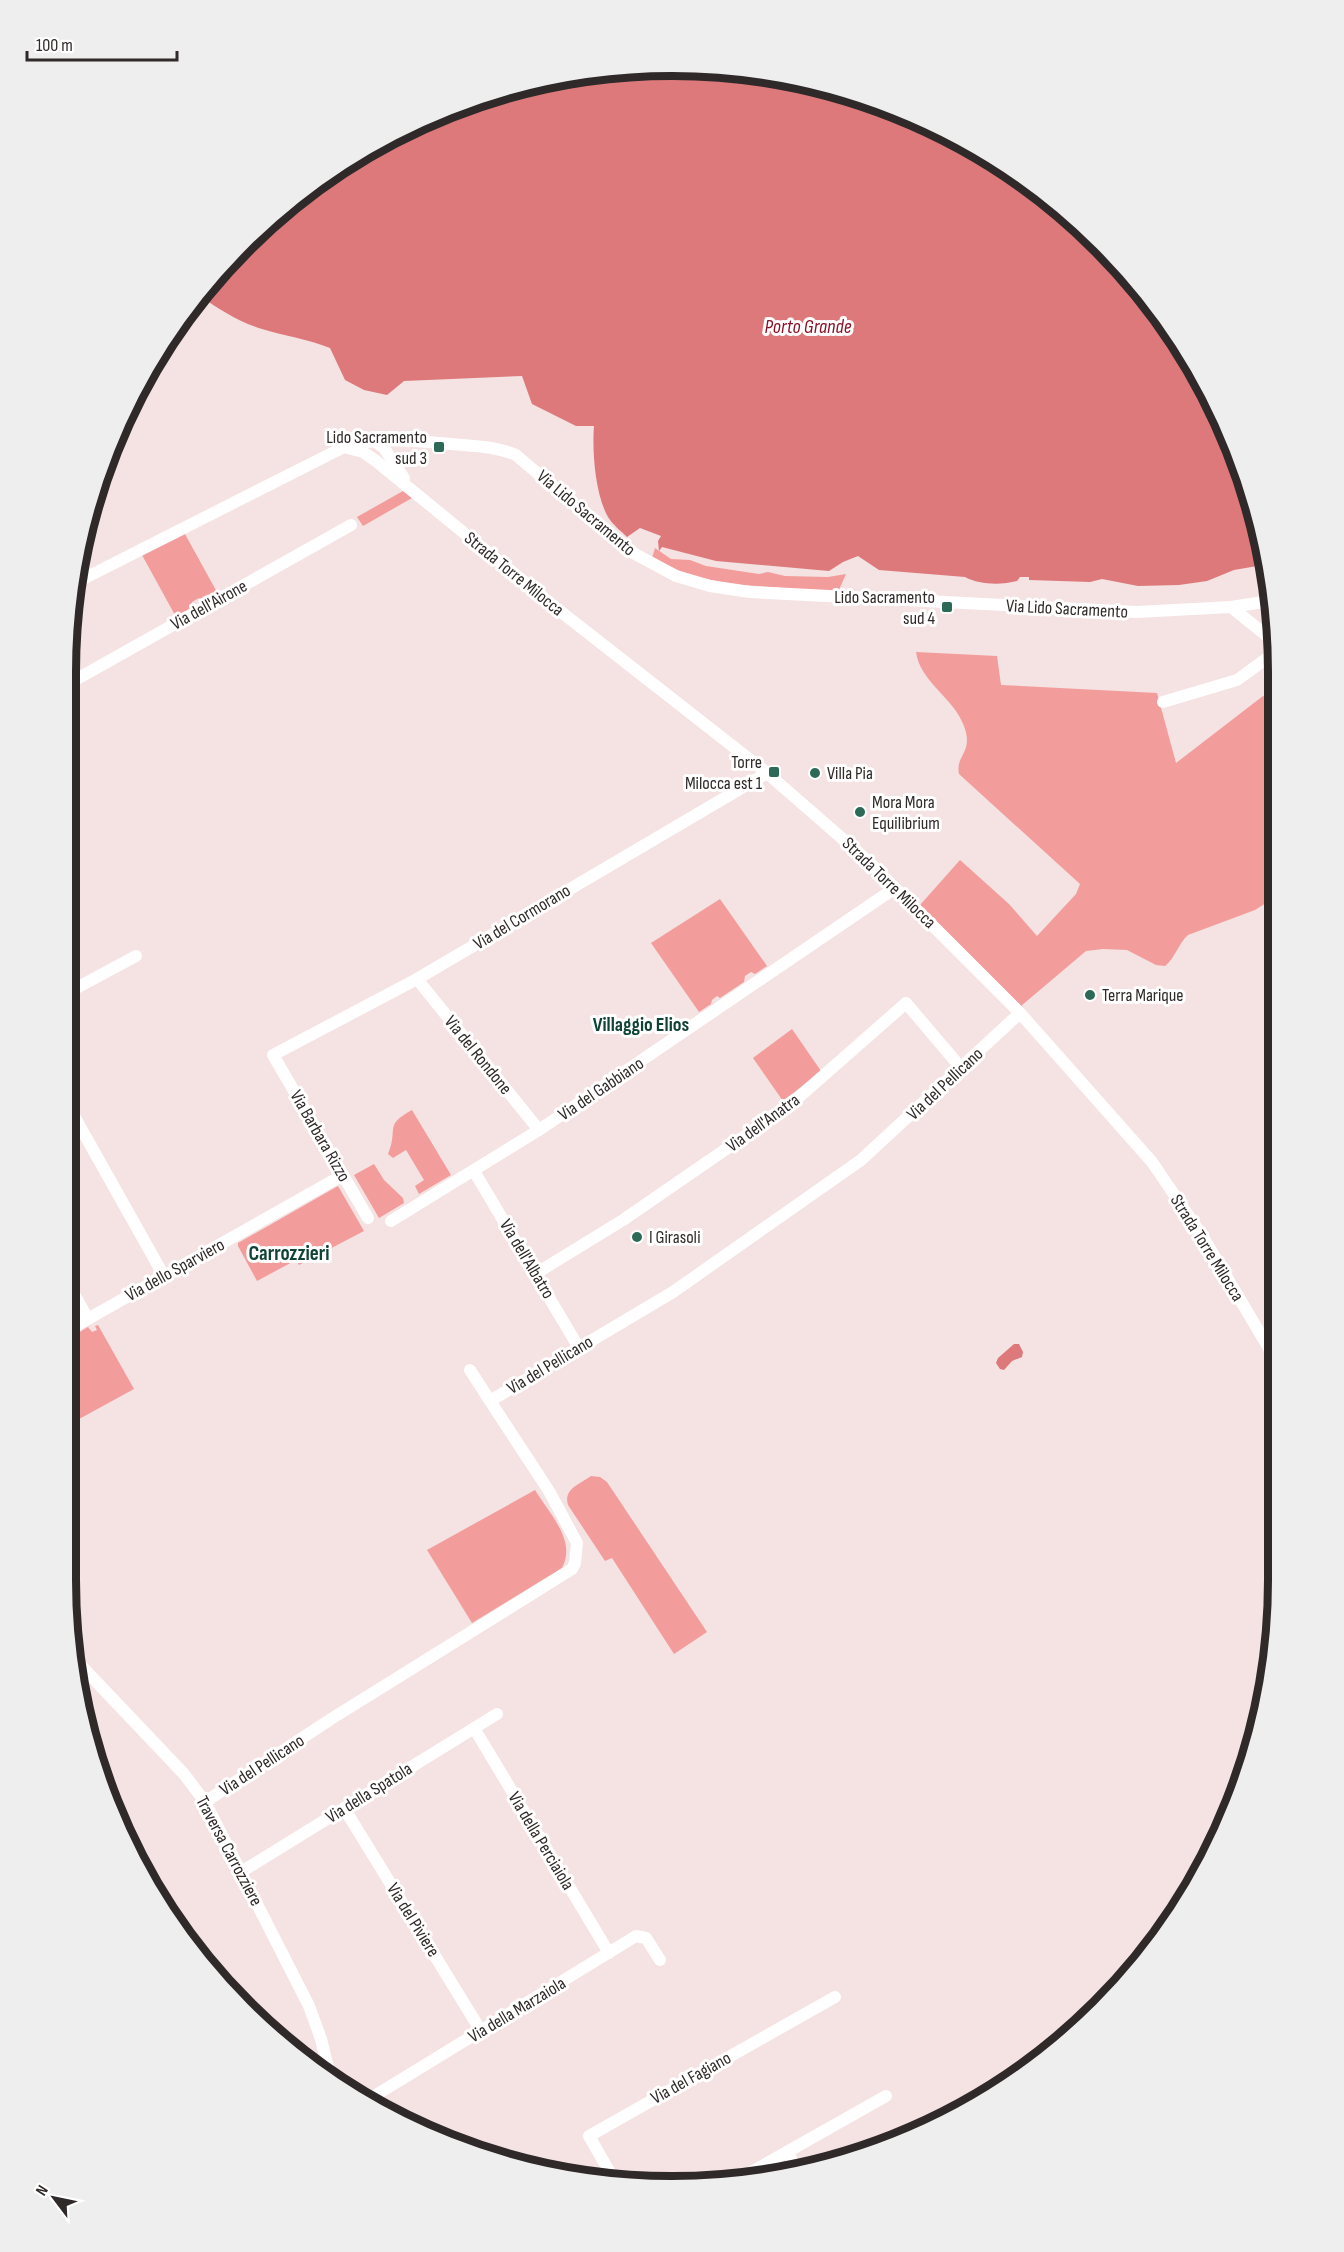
<svg xmlns="http://www.w3.org/2000/svg" width="1344" height="2252" font-family="'Sofia Sans Condensed',sans-serif">
	<rect width="100%" height="100%" fill="#f5e2e2"/>
	<!-- green -->
	<g fill="#f39c9c">
		<path d="M403,491L412,498L363,526L357,517Z"/>
		<path d="M185,534L218,594L204,602L199,598L192,602L193,608L176,617L142,555Z"/>
		<path d="M655,548L671,559L690,560L706,566L759,574L768,572L785,576L828,577L846,574L838,592L728,584L686,574L652,558Z"/>
		<path d="M916,652L997,656L1001,685L1157,693L1176,763L1263,696L1272,700L1277,697V896L1255,910L1188,935C1178,944 1176,957 1165,966L1156,965L1127,950L1103,949L1086,951L1021,1006L920,905L960,860L1009,904L1037,936L1076,894L1080,884L959,774C955,755 974,753 964,726C954,698 920,682 916,652Z"/>
		<path d="M720,899L767,966L755,974L751,972L745,976L744,982L720,998L717,996L712,1000L711,1004L699,1012L651,943Z"/>
		<path d="M792,1029L821,1071L783,1101L753,1058Z"/>
		<path d="M412,1110L451,1175L419,1194L415,1186L424,1180L406,1150L393,1158L388,1154C399,1128 383,1126 412,1110Z"/>
		<path d="M374,1164L384,1180L403,1198L404,1203L379,1218L354,1175Z"/>
		<path d="M338,1186L364,1231L299,1265L296,1260L257,1281L238,1246V1243Z"/>
		<path d="M98,1325L134,1389L70,1424V1338L88,1327L92,1332L97,1330L95,1326Z"/>
		<path d="M591,1476L600,1477L607,1482L707,1632L674,1654L612,1558L605,1561L568,1505C563,1489 580,1484 591,1476Z"/>
		<path d="M535,1490C549,1513 577,1541 562,1568L472,1623L427,1550Z"/>
	</g>
	<!-- water -->
	<g fill="#dd797b">
		<path d="M672,66L790,78L904,112L1008,168L1101,244L1197,369L1246,478L1263,565L1234,570L1207,581L1179,585L1138,586L1102,579L1090,582L1029,580V577H1020L1017,581C1001,585 980,585 965,577L879,570L858,556L843,562L829,571L716,561L662,547L659,551L658,541L661,536L640,528L627,537C621,531 612,524 608,517C595,494 592,451 594,426H576L532,404L522,376L404,381L387,395L364,390L345,380L330,348C308,339 285,336 262,329C239,322 220,310 200,296L243,244L335,168L440,112L553,78Z"/>
		<path d="M1014,1344H1019L1023,1352L1022,1357L1012,1361L1004,1370L1000,1369L996,1363L998,1358Z"/>
	</g>
	<g fill="none" stroke-linecap="round" stroke-linejoin="round">
		<!-- minor -->
		<g stroke="#fff" stroke-width="12">
			<path d="M375,441L384,448L404,478"/>
			<path d="M344,447L363,452L376,461L551,604L767,773L868,861L1020,1013L1152,1162L1203,1237L1277,1362"/>
			<path d="M77,582L344,447C379,436 415,441 451,444C473,446 495,446 516,455L618,542L635,554L676,576L710,586L750,592L1137,612L1231,607L1270,601"/>
			<path d="M1231,607L1277,644"/>
			<path d="M68,684L351,525"/>
			<path d="M1163,702L1237,680L1277,651"/>
			<path d="M417,979L539,1130"/>
			<path d="M69,992L136,956"/>
			<path d="M69,1107L164,1276"/>
			<path d="M474,1171L579,1348"/>
			<path d="M368,1218L273,1055L417,979L767,773"/>
			<path d="M391,1221L539,1130L895,888"/>
			<path d="M535,1274L623,1220L790,1105L906,1003L962,1069"/>
			<path d="M70,1287L88,1319"/>
			<path d="M70,1329L343,1175"/>
			<path d="M470,1370L490,1401"/>
			<path d="M71,1655L184,1774L205,1802L309,2006L321,2039L331,2080"/>
			<path d="M474,1728L609,1953"/>
			<path d="M205,1802L331,1719L572,1569L575,1563L577,1543L549,1491L490,1401L673,1292L861,1160L1020,1013"/>
			<path d="M344,1808L481,2031"/>
			<path d="M241,1872L497,1714"/>
			<path d="M366,2101L636,1936L646,1938L660,1960"/>
			<path d="M787,2152L799,2172"/>
			<path d="M613,2178L589,2136L835,1997"/>
			<path d="M739,2179L886,2096"/>
		</g>
	</g>
	<!-- markers -->
	<g fill="#2c6a57" stroke="#fff" stroke-width="2">
		<rect x="433" y="441" width="12" height="12" rx="3"/>
		<rect x="941" y="601" width="12" height="12" rx="3"/>
		<rect x="768" y="766" width="12" height="12" rx="3"/>
		<circle cx="815" cy="773" r="6"/>
		<circle cx="860" cy="812" r="6"/>
		<circle cx="1090" cy="995" r="6"/>
		<circle cx="637" cy="1237" r="6"/>
	</g>
	<g text-anchor="middle" dominant-baseline="central" stroke-width="6" stroke-linejoin="round" paint-order="stroke">
		<!-- poi labels -->
		<g font-size="18" fill="#302929" stroke="#fff" text-anchor="start">
			<text x="427" y="437" text-anchor="end">Lido Sacramento<tspan x="427" dy="21">sud 3</tspan></text>
			<text x="935" y="597" text-anchor="end">Lido Sacramento<tspan x="935" dy="21">sud 4</tspan></text>
			<text x="762" y="762" text-anchor="end">Torre<tspan x="762" dy="21">Milocca est 1</tspan></text>
			<text x="827" y="773">Villa Pia</text>
			<text x="872" y="802">Mora Mora<tspan x="872" dy="21">Equilibrium</tspan></text>
			<text x="1102" y="995">Terra Marique</text>
			<text x="649" y="1237">I Girasoli</text>
		</g>
		<!-- street labels -->
		<g font-size="18" fill="#302929" stroke="#fff">
			<text transform="translate(586 513) rotate(40)">Via Lido Sacramento</text>
			<text transform="translate(514 574) rotate(39)">Strada Torre Milocca</text>
			<text transform="translate(209 605) rotate(-29)">Via dell'Airone</text>
			<text transform="translate(1067 609) rotate(3)">Via Lido Sacramento</text>
			<text transform="translate(889 883) rotate(44)">Strada Torre Milocca</text>
			<text transform="translate(522 917) rotate(-31)">Via del Cormorano</text>
			<text transform="translate(478 1055) rotate(51)">Via del Rondone</text>
			<text transform="translate(945 1084) rotate(-43)">Via del Pellicano</text>
			<text transform="translate(601 1089) rotate(-34)">Via del Gabbiano</text>
			<text transform="translate(763 1123) rotate(-36)">Via dell'Anatra</text>
			<text transform="translate(320 1136) rotate(60)">Via Barbara Rizzo</text>
			<text transform="translate(1207 1248) rotate(58)">Strada Torre Milocca</text>
			<text transform="translate(527 1259) rotate(59)">Via dell'Albatro</text>
			<text transform="translate(175 1270) rotate(-29)">Via dello Sparviero</text>
			<text transform="translate(550 1365) rotate(-31)">Via del Pellicano</text>
			<text transform="translate(262 1765) rotate(-33)">Via del Pellicano</text>
			<text transform="translate(369 1793) rotate(-32)">Via della Spatola</text>
			<text transform="translate(541 1841) rotate(59)">Via della Perciaiola</text>
			<text transform="translate(229 1851) rotate(62)">Traversa Carrozziere</text>
			<text transform="translate(413 1920) rotate(58)">Via del Piviere</text>
			<text transform="translate(517 2010) rotate(-31)">Via della Marzaiola</text>
			<text transform="translate(691 2078) rotate(-29)">Via del Fagiano</text>
		</g>
		<!-- water labels -->
		<g font-size="20" font-style="italic" fill="#8b1126" stroke="#fff">
			<text x="808" y="327">Porto Grande</text>
		</g>
		<!-- neighbourhood labels -->
		<g font-size="20" font-weight="bold" fill="#104335" stroke="#fff">
			<text x="641" y="1025">Villaggio Elios</text>
		</g>
		<!-- quarter labels -->
		<g font-size="21" font-weight="bold" fill="#104335" stroke="#fff">
			<text x="289" y="1253">Carrozzieri</text>
		</g>
	</g>
	<!-- crop -->
	<path d="M0 0H1344V2252H0ZM672 76H672A596 596 0 0 1 1268 672V1580A596 596 0 0 1 672 2176H672A596 596 0 0 1 76 1580V672A596 596 0 0 1 672 76Z" fill="#eee" fill-rule="evenodd"/>
	<path fill="none" stroke="#302929" stroke-width="8" d="M672 76H672A596 596 0 0 1 1268 672V1580A596 596 0 0 1 672 2176H672A596 596 0 0 1 76 1580V672A596 596 0 0 1 672 76Z"/>
	<!-- north arrow -->
	<g transform="translate(54 2198) rotate(302)" stroke="#ffffff" stroke-width="4.5" paint-order="stroke">
	<path d="M0-4.5L10 22L0 15L-10 22Z" fill="#302929"/>
	<text y="-9" font-size="16" font-weight="bold" text-anchor="middle" fill="#302929">N</text>
	</g>
	<!-- scale -->
	<path d="M27 51v9h150v-9" fill="none" stroke="#302929" stroke-width="3"/>
	<text x="36" y="51" font-size="18" fill="#302929" stroke="#ffffff" stroke-width="4.5" paint-order="stroke">100 m</text>
</svg>
